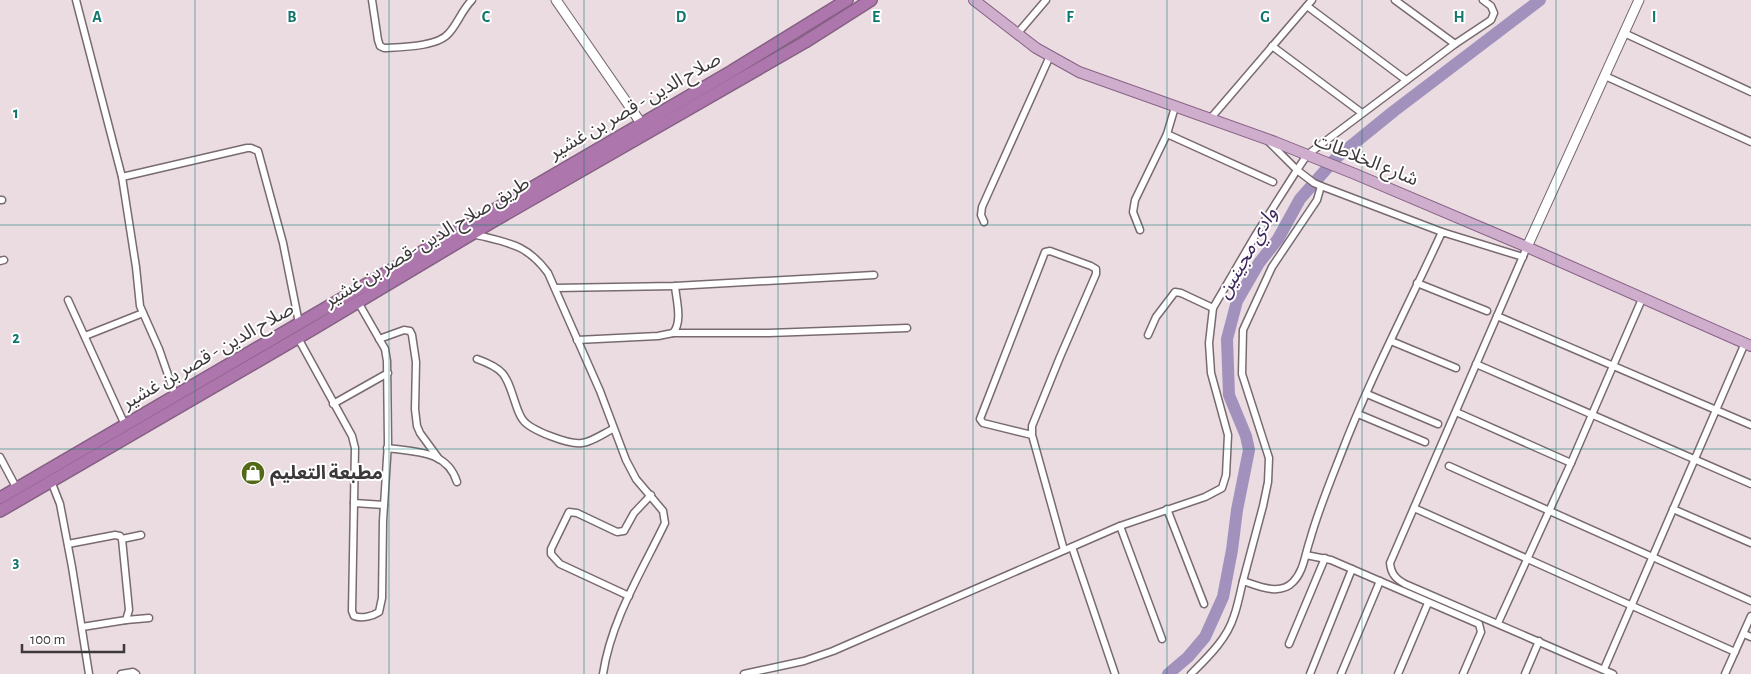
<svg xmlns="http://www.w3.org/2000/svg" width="1751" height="674" font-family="'Alegreya Sans','Noto Sans Arabic',sans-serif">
	<rect width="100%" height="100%" fill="#ebdce2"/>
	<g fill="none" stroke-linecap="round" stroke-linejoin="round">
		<!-- river -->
		<path stroke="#a191bc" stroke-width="12" d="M1168,674L1188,657L1205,637L1223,597L1232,550L1237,510L1249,450L1246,436L1229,395L1227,339L1237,301L1259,263L1278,239L1300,199L1336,158L1394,111L1540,0"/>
		<!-- street casing -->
		<g stroke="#786b70" stroke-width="9">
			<g id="street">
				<path d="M76,0L122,177L136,267L140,306L159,349L175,395"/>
				<path d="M372,0L378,40L380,46L384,48C401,47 438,47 449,33C458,23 462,10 472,0"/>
				<path d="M1395,0L1455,44"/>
				<path d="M1307,6L1406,80"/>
				<path d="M1624,33L1751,92"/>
				<path d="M1017,34L1046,0"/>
				<path d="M1272,46L1362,113"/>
				<path d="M1605,76L1751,142"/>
				<path d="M1210,119L1312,0"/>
				<path d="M1167,134L1273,182"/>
				<path d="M122,177L247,148H251L258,151L283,243L299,323"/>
				<path d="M1321,186L1442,232"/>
				<path d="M0,200H2"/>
				<path d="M984,222L981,215L982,207L1050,56"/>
				<path d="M1140,230L1133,212L1135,200L1167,134L1175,107"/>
				<path d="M473,234C507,243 526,243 548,273L600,391L626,460L636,479L663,511L665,523C642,571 611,620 603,674"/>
				<path d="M1527,247L1390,563C1391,574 1396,579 1405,584L1613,674"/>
				<path d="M0,261L4,260"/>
				<path d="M1417,283L1487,311"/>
				<path d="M555,288L675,286L874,275"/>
				<path d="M68,300L125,425"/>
				<path d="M1497,316L1751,425"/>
				<path d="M673,333H769L907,328"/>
				<path d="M1148,335L1156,317L1175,292L1181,293L1213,308"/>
				<path d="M85,336L143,313"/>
				<path d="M298,338L352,436L355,448L352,611L354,616C362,619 373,616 379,612L382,598L383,521L388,443L387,361L385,349L358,302"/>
				<path d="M379,339L404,330L410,331L412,335L416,362L415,409L417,426L420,433L439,459"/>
				<path d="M577,340L658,336L673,333C683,322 676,299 675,286"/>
				<path d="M1391,341L1456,368"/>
				<path d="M477,359C505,369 506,375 515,402C517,408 519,415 523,420C530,430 569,445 582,443C592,442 604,433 613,429"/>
				<path d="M1476,364L1751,484"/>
				<path d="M1367,394L1438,424"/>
				<path d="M333,404L388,373"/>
				<path d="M1456,412L1571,463"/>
				<path d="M1358,414L1425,442"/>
				<path d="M1032,435L983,423L980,419L1045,252L1050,251L1091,266L1096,269V274L1060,357L1032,426V435L1064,550"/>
				<path d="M387,448C415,452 447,450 457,482"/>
				<path d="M0,457L17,489"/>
				<path d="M1449,466L1751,601"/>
				<path d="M51,481L60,504L72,567L89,674"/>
				<path d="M354,503L384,505"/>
				<path d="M1414,508L1735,652"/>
				<path d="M1167,509L1204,604"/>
				<path d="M1673,509L1751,543"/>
				<path d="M1120,526L1162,639"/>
				<path d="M68,544L115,535L120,536L122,539L141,535"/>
				<path d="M1072,547L1115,674"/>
				<path d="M1306,555L1331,560L1479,624L1481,632L1463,674"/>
				<path d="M1243,581L1263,506L1268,482L1269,458L1242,374L1243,330L1272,267L1317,200L1321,186L1314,183L1297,170L1307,155L1455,44L1491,20L1494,13L1491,6L1483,0"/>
				<path d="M629,596L560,564L551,554V549L569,512L577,513L617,532L624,531L634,513L651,495"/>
				<path d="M126,620L149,618"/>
				<path d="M1498,623L1571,463L1642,299"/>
				<path d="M82,627L126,620L129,610L122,539"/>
				<path d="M1744,634L1751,637"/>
				<path d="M1289,644L1325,558"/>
				<path d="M1604,669L1745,343"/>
				<path d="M121,674L133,672L136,674"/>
				<path d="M744,674L804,661L833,651L1120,526L1205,497L1222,488L1226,475L1228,435L1211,373L1209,343L1213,308L1255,236L1297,170L1269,142"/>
				<path d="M1191,674C1208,657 1227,639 1234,616C1238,605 1240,593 1243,581C1258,586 1280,596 1293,582C1304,571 1305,554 1310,540C1318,511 1330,482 1341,454C1370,378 1408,306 1442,232L1523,257"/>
				<path d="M1310,674L1352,569"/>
				<path d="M1341,674L1380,581"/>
				<path d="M1398,674L1428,603"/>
				<path d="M1525,674L1539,641"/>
				<path d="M1725,674L1751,616"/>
			</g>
		</g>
		<!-- secondary casing -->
		<g stroke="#786b70" stroke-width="11">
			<g id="secondary">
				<path d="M556,0L641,123"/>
				<path d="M1527,247L1639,0"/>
			</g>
		</g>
		<!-- primary casing -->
		<g stroke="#866084" stroke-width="12">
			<path id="primary" d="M974,0L1036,48L1079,72L1275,142L1355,174L1527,247L1751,346"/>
		</g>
		<!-- highway casing -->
		<g stroke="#866084" stroke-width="14">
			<g id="highway">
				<path d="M0,498L732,71L847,0"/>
				<path d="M0,511L313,329L492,222L805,42L871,0"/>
			</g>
		</g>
		<!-- street -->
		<use href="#street" stroke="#fff" stroke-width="6"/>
		<!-- secondary -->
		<use href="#secondary" stroke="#fff" stroke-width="9"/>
		<!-- primary -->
		<use href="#primary" stroke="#ceadcd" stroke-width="10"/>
		<!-- highway -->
		<use href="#highway" stroke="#ad76ac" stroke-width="11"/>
	</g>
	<!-- grid -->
	<path fill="none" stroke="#0f766e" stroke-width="1" stroke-opacity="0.55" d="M195,0V674M389,0V674M584,0V674M778,0V674M973,0V674M1167,0V674M1362,0V674M1556,0V674M0,225H1751M0,449H1751"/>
	<!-- icons -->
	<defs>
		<g id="shop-disc" transform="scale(1.25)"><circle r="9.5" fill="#536916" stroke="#fff"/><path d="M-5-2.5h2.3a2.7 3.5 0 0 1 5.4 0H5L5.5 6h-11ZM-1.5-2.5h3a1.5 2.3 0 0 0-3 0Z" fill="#fff"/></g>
	</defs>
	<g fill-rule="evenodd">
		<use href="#shop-disc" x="253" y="473"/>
	</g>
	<g text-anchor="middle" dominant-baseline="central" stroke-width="4" stroke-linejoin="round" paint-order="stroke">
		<!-- street labels -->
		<g font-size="19" fill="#3d383a" stroke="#fff">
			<text transform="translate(635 106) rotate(-30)">صلاح الدين - قصر بن غشير</text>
			<text transform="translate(1366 160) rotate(22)">شارع الخلاطات</text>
			<text transform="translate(427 242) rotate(-31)">طريق صلاح الدين -قصر بن غشير</text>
			<text transform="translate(208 356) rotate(-30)">صلاح الدين - قصر بن غشير</text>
		</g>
		<!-- poi labels -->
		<g font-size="19" font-weight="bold" fill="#3d383a" stroke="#fff" text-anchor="start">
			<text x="270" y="473">مطبعة التعليم</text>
		</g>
		<!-- water labels -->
		<g font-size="20" font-style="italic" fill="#3f285e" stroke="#fff">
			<text transform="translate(1247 253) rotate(-60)">وادي مجينين</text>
		</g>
	</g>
	<g font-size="16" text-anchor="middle" font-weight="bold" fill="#0f766e" stroke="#fff" stroke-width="4" stroke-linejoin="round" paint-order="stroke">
		<text x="97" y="22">A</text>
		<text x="292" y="22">B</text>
		<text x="486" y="22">C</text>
		<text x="681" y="22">D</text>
		<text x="876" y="22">E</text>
		<text x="1070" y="22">F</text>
		<text x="1265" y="22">G</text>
		<text x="1459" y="22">H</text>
		<text x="1654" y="22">I</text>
		<text x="16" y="118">1</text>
		<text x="16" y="343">2</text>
		<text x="16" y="567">3</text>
	</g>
	<!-- scale -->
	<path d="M22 644v8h102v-8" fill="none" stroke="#3d383a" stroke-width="2.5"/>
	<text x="30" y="644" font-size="15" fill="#3d383a" stroke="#ffffff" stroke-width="4" paint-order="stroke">100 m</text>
</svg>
